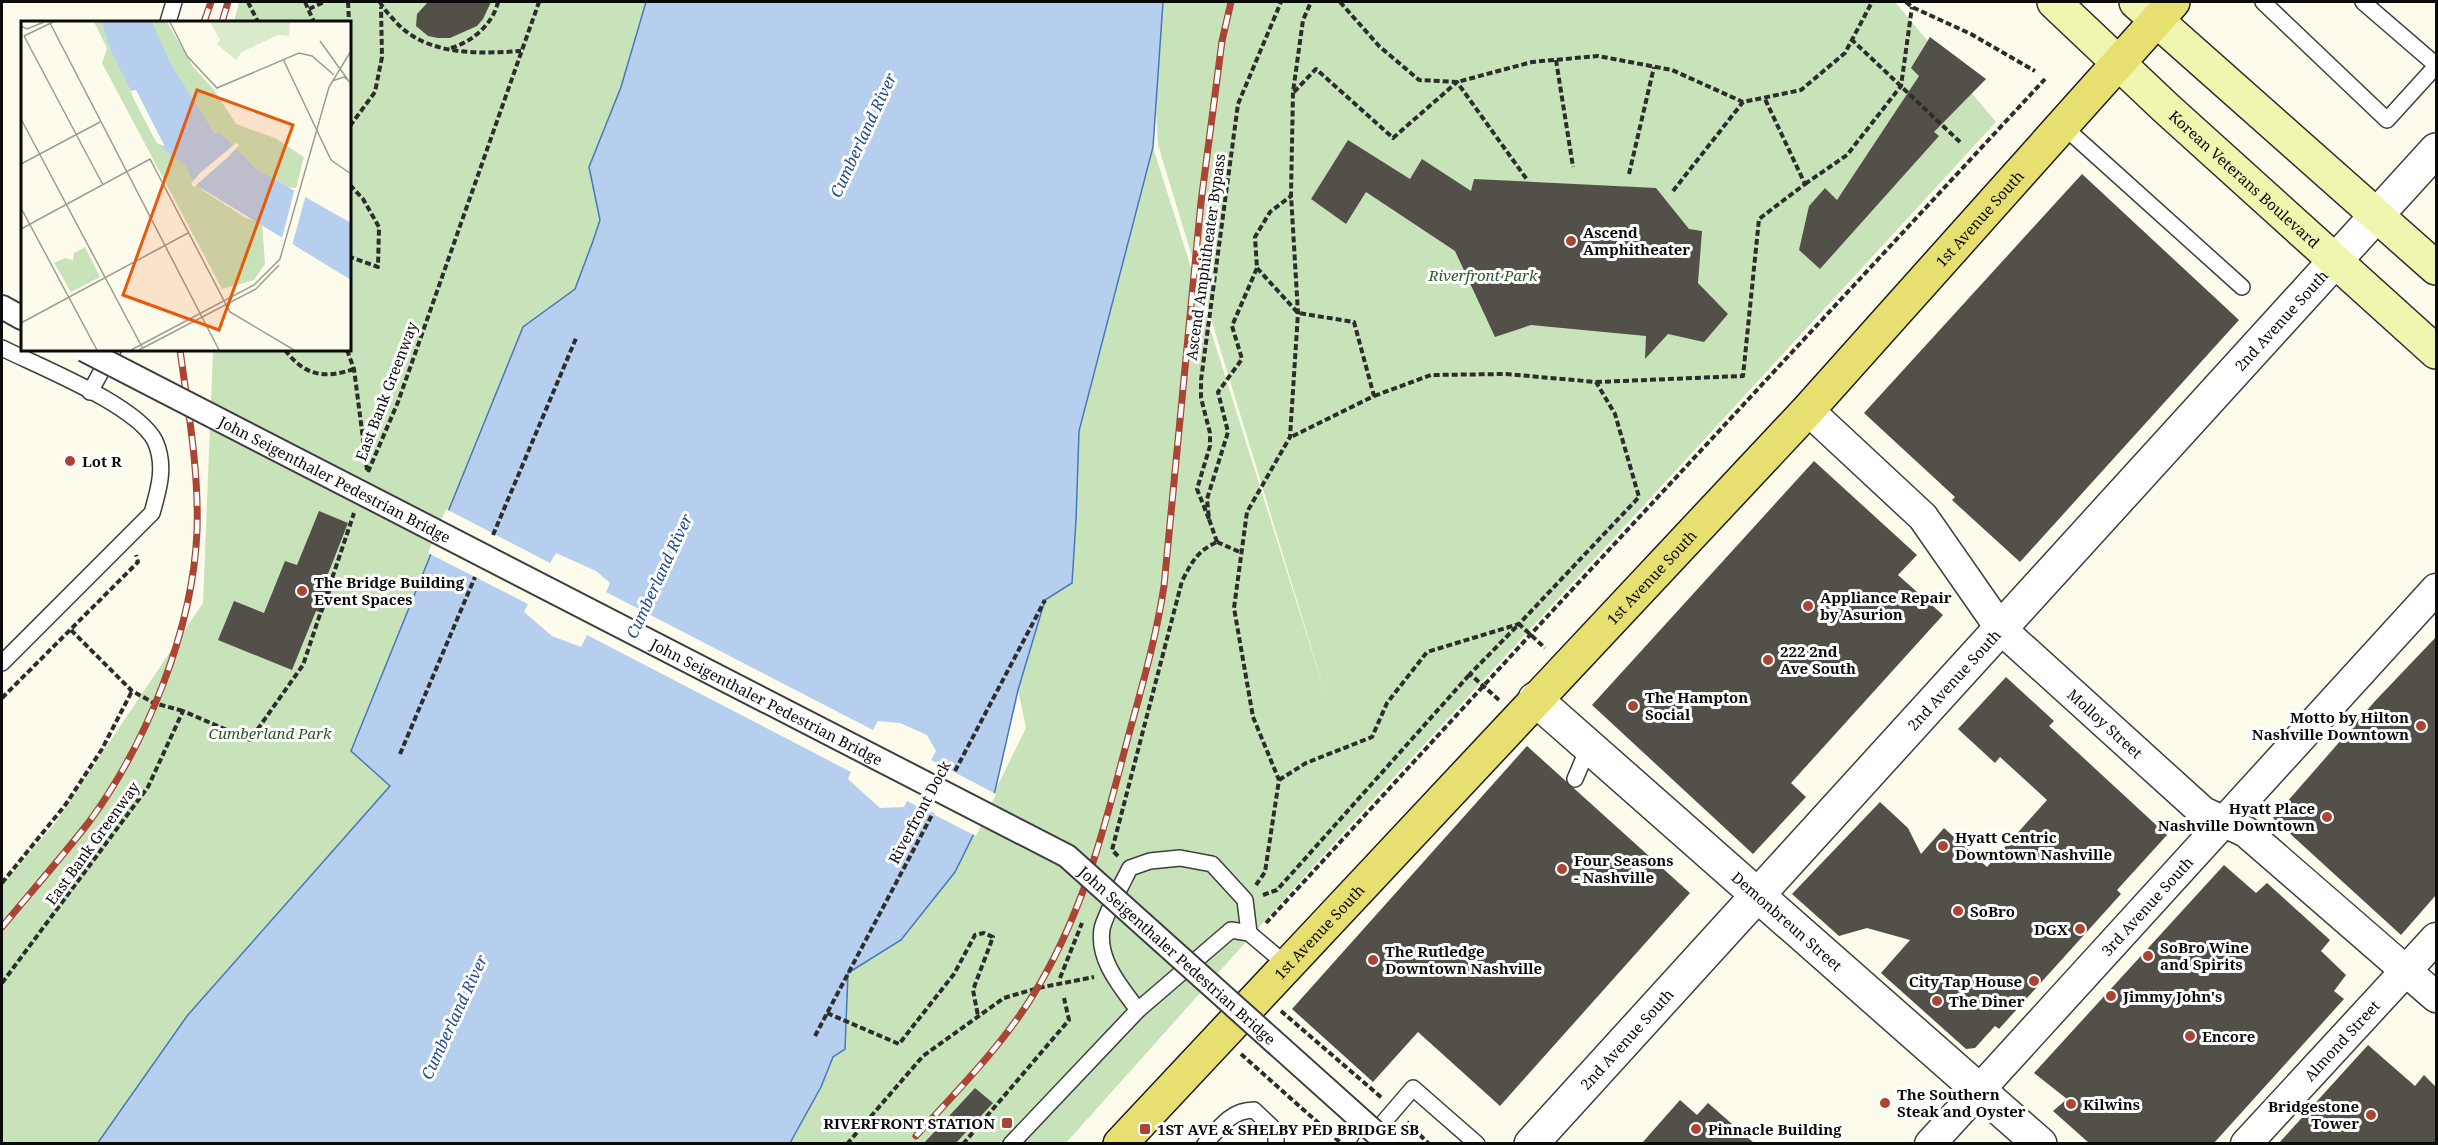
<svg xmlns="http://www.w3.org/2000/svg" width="2438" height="1145" font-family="'Noto Serif',serif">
	<rect width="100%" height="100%" fill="#fdfcec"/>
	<!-- green -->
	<g fill="#c8e3ba">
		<path d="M239,2H646L621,87L589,167L600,219L593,241L575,289L523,328L390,786L123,1143H2V885L55,823L203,603L213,350H350V22H234Z"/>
		<path d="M1150,2H1895L1996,122L1362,812L1066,1143L790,1144L821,1087L833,1057L845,1049L848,973L901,940L955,872L1026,728L1018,690L1096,356L1153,147L1327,699L1158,145Z"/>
	</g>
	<!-- water -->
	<path fill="#b7cfee" stroke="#4778bc" stroke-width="1.5" d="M646,2H1163L1153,147L1079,431L1076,520L1072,583L1045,600L1018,690L995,791L955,872L901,940L848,973L845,1049L833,1057L821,1087L790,1143L97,1144L187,1016L390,786L351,751L523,327L575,289L593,241L600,220L589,167L621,87Z"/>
	<!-- pier -->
	<path fill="#fdfcec" d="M446,509L550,563L556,553L596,571L610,583L606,592L873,730L878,721L900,723L927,735L936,751L931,760L996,794L976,836L907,801L904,807L880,808L848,779L851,772L587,635L581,647L552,636L524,612L528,604L428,553Z"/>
	<!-- building -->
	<g fill="#534f49">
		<path d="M428,2H491L483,19L477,26L450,38H438L428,36L416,26L417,14Z"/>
		<path d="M1930,37L1986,79L1934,132L1939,136L1820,269L1799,250L1809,206L1825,188L1837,200L1919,76L1911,68Z"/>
		<path d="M1348,140L1410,179L1422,159L1471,191L1474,179L1656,188L1689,229L1702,231L1698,283L1728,314L1704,342L1668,334L1645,359L1646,336L1531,325L1495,337L1455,251L1366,192L1346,224L1311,199Z"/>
		<path d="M2082,174L2239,320L2020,562L1952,500L1955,497L1864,413Z"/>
		<path d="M1814,461L1917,555L1898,575L1943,615L1791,783L1806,797L1753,854L1592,705Z"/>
		<path d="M319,511L348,523L326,579L335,582L323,613L316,611L292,670L218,640L234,601L264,613L285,561L297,565Z"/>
		<path d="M2436,637V895L2401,935L2273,818L2376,700Z"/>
		<path d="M2006,677L2054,721L2049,726L2167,835L2117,890L2121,894L1999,1029L1995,1026L1975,1048L1966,1049L1881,973L1910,940L1867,928L1839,936L1792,894L1880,802L1908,828L1921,854L1944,828L1987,867L2047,800L2000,757L1995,763L1958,729Z"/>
		<path d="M1527,746L1690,893L1500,1106L1418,1032L1373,1082L1292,1009Z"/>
		<path d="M2224,865L2256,893L2267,883L2330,940L2321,951L2346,975L2334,991L2344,999L2214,1143H2089L2053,1111L2067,1099L2034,1073Z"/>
		<path d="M2368,1045L2415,1086L2424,1075L2436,1087V1143H2279Z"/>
		<path d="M975,1088L993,1103L956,1143H924Z"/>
		<path d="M1680,1100L1697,1115L1708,1103L1754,1143H1642Z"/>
	</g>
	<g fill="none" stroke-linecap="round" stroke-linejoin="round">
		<!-- service casing -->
		<g stroke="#3e3e3e" stroke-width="18">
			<g id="service">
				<path d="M2263,2L2387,120L2436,66"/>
				<path d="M2363,2L2436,65"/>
				<path d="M168,22L174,2"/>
				<path d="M2062,125L2242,287"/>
				<path d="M2,348C38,366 137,405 155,441C166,465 159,489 152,513L2,663"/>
				<path d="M90,392L113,350"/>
				<path d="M1575,779L1589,746"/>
				<path d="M1138,1010C1121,987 1097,960 1102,929C1104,917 1123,882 1130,868L1150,861L1180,858L1212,864L1245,900L1249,933"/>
				<path d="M1011,1144L1138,1010L1231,930L1249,933L1288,966"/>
				<path d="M1205,1144C1219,1128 1231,1110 1254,1110L1276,1131V1144"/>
				<path d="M1365,1144L1413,1088L1477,1144"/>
			</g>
		</g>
		<!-- pedestrian casing -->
		<g stroke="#3e3e3e" stroke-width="26">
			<path id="pedestrian" d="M2,307L22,318"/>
		</g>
		<!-- minor casing -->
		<g stroke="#3e3e3e" stroke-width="33">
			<g id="minor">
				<path id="s1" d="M1808,410L1923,517L2001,629L2203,812L2246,832L2436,997"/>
				<path id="s2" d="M1930,1144L2436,589"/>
				<path id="s3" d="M2246,1144L2436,938"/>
			</g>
		</g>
		<!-- tertiary casing -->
		<g stroke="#3e3e3e" stroke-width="36">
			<g id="tertiary">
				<path id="s4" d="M1535,699L2040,1144"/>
				<path id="s5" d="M1531,1144L2436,150"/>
			</g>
		</g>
		<!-- secondary casing -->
		<g stroke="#2d2d2d" stroke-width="36">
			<g id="secondary">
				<path id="s6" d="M2054,2L2166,108L2436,352"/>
				<path d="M2136,2L2436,268"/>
			</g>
		</g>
		<!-- primary casing -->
		<g stroke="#1c1c1c" stroke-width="36">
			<g id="primary">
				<path id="s7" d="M1120,1144L1808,410L2173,2"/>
			</g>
		</g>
		<!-- path -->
		<g stroke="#2d2d2d" stroke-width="4" stroke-dasharray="6 3" stroke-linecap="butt">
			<path d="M248,2L258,22"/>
			<path d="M305,2L314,22"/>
			<path d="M348,2L349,22"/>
			<path d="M380,2C383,9 389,14 394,20C425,56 477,54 521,51"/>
			<path d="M1340,2L1379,46L1419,80L1457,82L1532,62L1598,56L1672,70L1743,102L1801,90L1845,53L1872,2"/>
			<path d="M1906,2L1912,7L1971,34L2035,71"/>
			<path d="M309,9L324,2"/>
			<path d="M1851,39L1961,143"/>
			<path d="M451,48C472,42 493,24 498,2"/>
			<path d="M1556,60L1573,167"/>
			<path d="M1294,92L1316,69L1393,138L1457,82L1528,181"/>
			<path d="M350,126L375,92L382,57L381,7"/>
			<path d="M1629,174L1654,67"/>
			<path d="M1805,184L1847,155L1901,86L1912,7"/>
			<path d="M350,185L363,199L379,227L378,267L350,257"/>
			<path d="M1673,191L1743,102"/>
			<path d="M1257,268L1298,313L1354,322L1374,396L1291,437"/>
			<path d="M285,350C305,376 324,379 354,369"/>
			<path d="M347,350L354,369L367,470"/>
			<path d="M1596,382L1743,376L1759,219L1805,184L1765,99"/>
			<path d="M368,472L398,402L539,2"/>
			<path d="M1209,519L1197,489L1210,446V433L1201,398V380L1238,104L1281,2"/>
			<path d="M493,535L577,336"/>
			<path d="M1217,542L1209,519L1207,499L1228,432L1218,392L1242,359L1232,326L1257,268L1255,237L1270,212L1291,196"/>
			<path d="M1217,542L1242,553"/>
			<path d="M71,630L132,691L154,703L183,711"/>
			<path d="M2,698L138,562L136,555"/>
			<path d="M1499,700L1470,674L1519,624L1545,648"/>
			<path d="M400,754L475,577"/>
			<path d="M955,771L1045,600"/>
			<path d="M1279,780L1306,763L1372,737L1387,703L1427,652L1519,624L1639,497L1615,414L1596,382L1506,374L1431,375L1374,396"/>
			<path d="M1118,856L1112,850L1182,581C1192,562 1197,551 1217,542"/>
			<path d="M2,883L66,804L102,749L132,691"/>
			<path d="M1256,885L1265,872L1279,780L1253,717L1234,608L1247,512L1290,437L1298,313L1291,195L1293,92L1303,20L1311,2"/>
			<path d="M1263,895L1277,890L1470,674"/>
			<path d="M1266,923L1531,634L2045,79"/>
			<path d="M1060,978L1082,923"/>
			<path d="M2,983L148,787L183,711L250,740L303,665L354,513"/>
			<path d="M1281,1011L1382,1098"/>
			<path d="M827,1013L899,1044L954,974L975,935L984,933L993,937L973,990L978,1016"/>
			<path d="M815,1036L933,813"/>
			<path d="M1241,1054L1342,1144"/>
			<path d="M1407,1122L1429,1144"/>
			<path d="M847,1144L923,1056L1004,998L1038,988L1094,977"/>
			<path d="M887,1144H912"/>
			<path d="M963,1144L1069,1020L1064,998"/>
		</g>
		<!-- service -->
		<use href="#service" stroke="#fff" stroke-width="15"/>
		<!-- pedestrian -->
		<use href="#pedestrian" stroke="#fff" stroke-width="22"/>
		<!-- minor -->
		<use href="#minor" stroke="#fff" stroke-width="30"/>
		<!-- tertiary -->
		<use href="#tertiary" stroke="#fff" stroke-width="33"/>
		<!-- secondary -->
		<use href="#secondary" stroke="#f0f5af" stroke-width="33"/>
		<!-- primary -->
		<use href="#primary" stroke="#e7e071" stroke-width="33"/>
		<!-- rail casing -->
		<g stroke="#aa4535" stroke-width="7">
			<g id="rail">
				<path d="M204,22L211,2"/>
				<path d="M222,22L228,2"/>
				<path d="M2,927C31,892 61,858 89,822C147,743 193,629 197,531C199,470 188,409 180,350"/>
				<path d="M916,1136C956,1092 998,1050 1030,1000C1081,920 1104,831 1127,741C1141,690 1156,639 1164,586L1201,202L1222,41L1231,2"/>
			</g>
		</g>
		<!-- rail -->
		<use href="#rail" stroke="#fff" stroke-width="4.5" stroke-dasharray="14" stroke-linecap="butt"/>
		<!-- pedestrian-bridge casing -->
		<g stroke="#3e3e3e" stroke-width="26" stroke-linecap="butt">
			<g id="pedestrian-bridge">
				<path id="s8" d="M84,350L1067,856L1388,1144"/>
			</g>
		</g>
		<!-- pedestrian-bridge -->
		<use href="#pedestrian-bridge" stroke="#fff" stroke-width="22"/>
	</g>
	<!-- markers -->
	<g fill="#aa4535" stroke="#fff" stroke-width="2">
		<circle cx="1571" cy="241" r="6"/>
		<circle cx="70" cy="461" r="6"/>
		<circle cx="302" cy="591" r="6"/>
		<circle cx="1808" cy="606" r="6"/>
		<circle cx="1768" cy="660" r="6"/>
		<circle cx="1633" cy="706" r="6"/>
		<circle cx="2421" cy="726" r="6"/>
		<circle cx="2327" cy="817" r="6"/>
		<circle cx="1943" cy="846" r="6"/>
		<circle cx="1562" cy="869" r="6"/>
		<circle cx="1958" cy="911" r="6"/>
		<circle cx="2080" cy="929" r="6"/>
		<circle cx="2148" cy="956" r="6"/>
		<circle cx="1373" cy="960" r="6"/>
		<circle cx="2034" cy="981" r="6"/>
		<circle cx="2111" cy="996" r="6"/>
		<circle cx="1937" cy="1001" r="6"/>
		<circle cx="2190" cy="1036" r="6"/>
		<circle cx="1885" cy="1103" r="6"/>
		<circle cx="2071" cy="1104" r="6"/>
		<circle cx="2371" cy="1115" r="6"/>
		<rect x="1001" y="1117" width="12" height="12" rx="3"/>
		<rect x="1139" y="1123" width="12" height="12" rx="3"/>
		<circle cx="1696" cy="1129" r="6"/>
	</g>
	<g text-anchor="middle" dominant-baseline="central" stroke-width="6" stroke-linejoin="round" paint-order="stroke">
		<!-- street labels -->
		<g font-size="15" fill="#0b0b0b" stroke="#fff">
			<text stroke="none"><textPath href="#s6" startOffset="260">Korean Veterans Boulevard</textPath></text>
			<text stroke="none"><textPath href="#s7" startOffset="1263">1st Avenue South</textPath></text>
			<text transform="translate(1205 257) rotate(-82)">Ascend Amphitheater Bypass</text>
			<text stroke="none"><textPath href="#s5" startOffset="1114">2nd Avenue South</textPath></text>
			<text transform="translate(386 391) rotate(-69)">East Bank Greenway</text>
			<text stroke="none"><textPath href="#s8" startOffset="282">John Seigenthaler Pedestrian Bridge</textPath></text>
			<text stroke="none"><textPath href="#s7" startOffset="777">1st Avenue South</textPath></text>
			<text stroke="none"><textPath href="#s5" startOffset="628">2nd Avenue South</textPath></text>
			<text stroke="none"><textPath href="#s8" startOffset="768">John Seigenthaler Pedestrian Bridge</textPath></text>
			<text stroke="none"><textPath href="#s1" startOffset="434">Molloy Street</textPath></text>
			<text transform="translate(919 812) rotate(-62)">Riverfront Dock</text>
			<text transform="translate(92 843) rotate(-54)">East Bank Greenway</text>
			<text stroke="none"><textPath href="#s2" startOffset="322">3rd Avenue South</textPath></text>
			<text stroke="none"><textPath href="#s4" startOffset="336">Demonbreun Street</textPath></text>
			<text stroke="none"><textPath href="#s7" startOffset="291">1st Avenue South</textPath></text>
			<text stroke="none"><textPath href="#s8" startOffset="1254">John Seigenthaler Pedestrian Bridge</textPath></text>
			<text stroke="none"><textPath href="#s5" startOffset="142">2nd Avenue South</textPath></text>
			<text stroke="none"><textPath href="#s3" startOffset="141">Almond Street</textPath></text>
		</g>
		<!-- poi labels -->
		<g font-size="15" font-weight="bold" fill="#0b0b0b" stroke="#fff" text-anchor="start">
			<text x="1583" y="232">Ascend<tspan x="1583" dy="17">Amphitheater</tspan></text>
			<text x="82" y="461">Lot R</text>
			<text x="314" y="582">The Bridge Building<tspan x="314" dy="17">Event Spaces</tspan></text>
			<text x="1820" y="597">Appliance Repair<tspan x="1820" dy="17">by Asurion</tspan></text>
			<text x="1780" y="651">222 2nd<tspan x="1780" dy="17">Ave South</tspan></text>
			<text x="1645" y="697">The Hampton<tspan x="1645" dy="17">Social</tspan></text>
			<text x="2409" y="717" text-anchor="end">Motto by Hilton<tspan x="2409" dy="17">Nashville Downtown</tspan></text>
			<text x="2315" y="808" text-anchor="end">Hyatt Place<tspan x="2315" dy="17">Nashville Downtown</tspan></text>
			<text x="1955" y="837">Hyatt Centric<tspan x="1955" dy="17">Downtown Nashville</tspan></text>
			<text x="1574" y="860">Four Seasons<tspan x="1574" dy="17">- Nashville</tspan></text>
			<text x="1970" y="911">SoBro</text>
			<text x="2068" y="929" text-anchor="end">DGX</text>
			<text x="2160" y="947">SoBro Wine<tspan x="2160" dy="17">and Spirits</tspan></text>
			<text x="1385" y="951">The Rutledge<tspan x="1385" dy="17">Downtown Nashville</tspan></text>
			<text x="2022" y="981" text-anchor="end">City Tap House</text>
			<text x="2123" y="996">Jimmy John's</text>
			<text x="1949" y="1001">The Diner</text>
			<text x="2202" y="1036">Encore</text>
			<text x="1897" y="1094">The Southern<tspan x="1897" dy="17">Steak and Oyster</tspan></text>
			<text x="2083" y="1104">Kilwins</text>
			<text x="2359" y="1106" text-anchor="end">Bridgestone<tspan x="2359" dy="17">Tower</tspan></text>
			<text x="995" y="1123" text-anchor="end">RIVERFRONT STATION</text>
			<text x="1157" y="1129">1ST AVE &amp; SHELBY PED BRIDGE SB</text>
			<text x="1708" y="1129">Pinnacle Building</text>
		</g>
		<!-- park labels -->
		<g font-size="15" font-style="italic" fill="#265a24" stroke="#fff">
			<text x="1483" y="275">Riverfront Park</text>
			<text x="270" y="733">Cumberland Park</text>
		</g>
		<!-- water labels -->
		<g font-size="16" font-style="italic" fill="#254c8d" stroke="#fff">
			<text transform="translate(863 135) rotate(-65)">Cumberland River</text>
			<text transform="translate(659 576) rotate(-65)">Cumberland River</text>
			<text transform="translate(454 1017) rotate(-65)">Cumberland River</text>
		</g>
	</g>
	<!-- overview -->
	<g transform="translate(21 21)">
		<rect width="330" height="330" fill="#fdfcec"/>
		<path d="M73,1H84L113,78L133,117L165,146L180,168L225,197L241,202L244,243L233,259L201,268L81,42L86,27ZM130,1H146L172,46L193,69L215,103L254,117L283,136L275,167L264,166L235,148L194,113L153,51ZM64,226L79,256L50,271L33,242L44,237L52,239L53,232Z" fill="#c8e3ba"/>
		<path d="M189,1H269L268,15L257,14L221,31L215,39L196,23L199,19Z" fill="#daebcb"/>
		<path d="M81,1H131L151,45L194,113L198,111L235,148L330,202V259L175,164L165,146L136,122L89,28Z" fill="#b7cfee"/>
		<path d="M115,69L143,124L142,125L136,122L113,78L110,70ZM215,122L218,124L207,136L173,166L170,163L178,153ZM274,167L285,173L271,225L261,217Z" fill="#fdfcec"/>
		<path fill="none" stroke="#9c9c92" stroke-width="1.5" d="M149,1L166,35L196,67L278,32L291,35L313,54M29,2L198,329M0,5L6,8L23,1M3,15L82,164M3,15L32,1M299,20L327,59M262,38L310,139L330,153M311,60L323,56L329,61M0,98L121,326M0,143L79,101M0,187L76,329M0,208L129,138L209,291L273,329M0,302L167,212M110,329L233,264L259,238L308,66L330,30M118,329L235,268L258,244"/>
		<path fill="#e8590c" fill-opacity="0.15" stroke="#e8590c" stroke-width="3" d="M176,69L272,104L198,309L102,274Z"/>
		<rect width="330" height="330" fill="none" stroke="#0b0b0b" stroke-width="3"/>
	</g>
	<!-- border -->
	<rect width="2438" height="1145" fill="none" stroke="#0b0b0b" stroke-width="6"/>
</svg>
